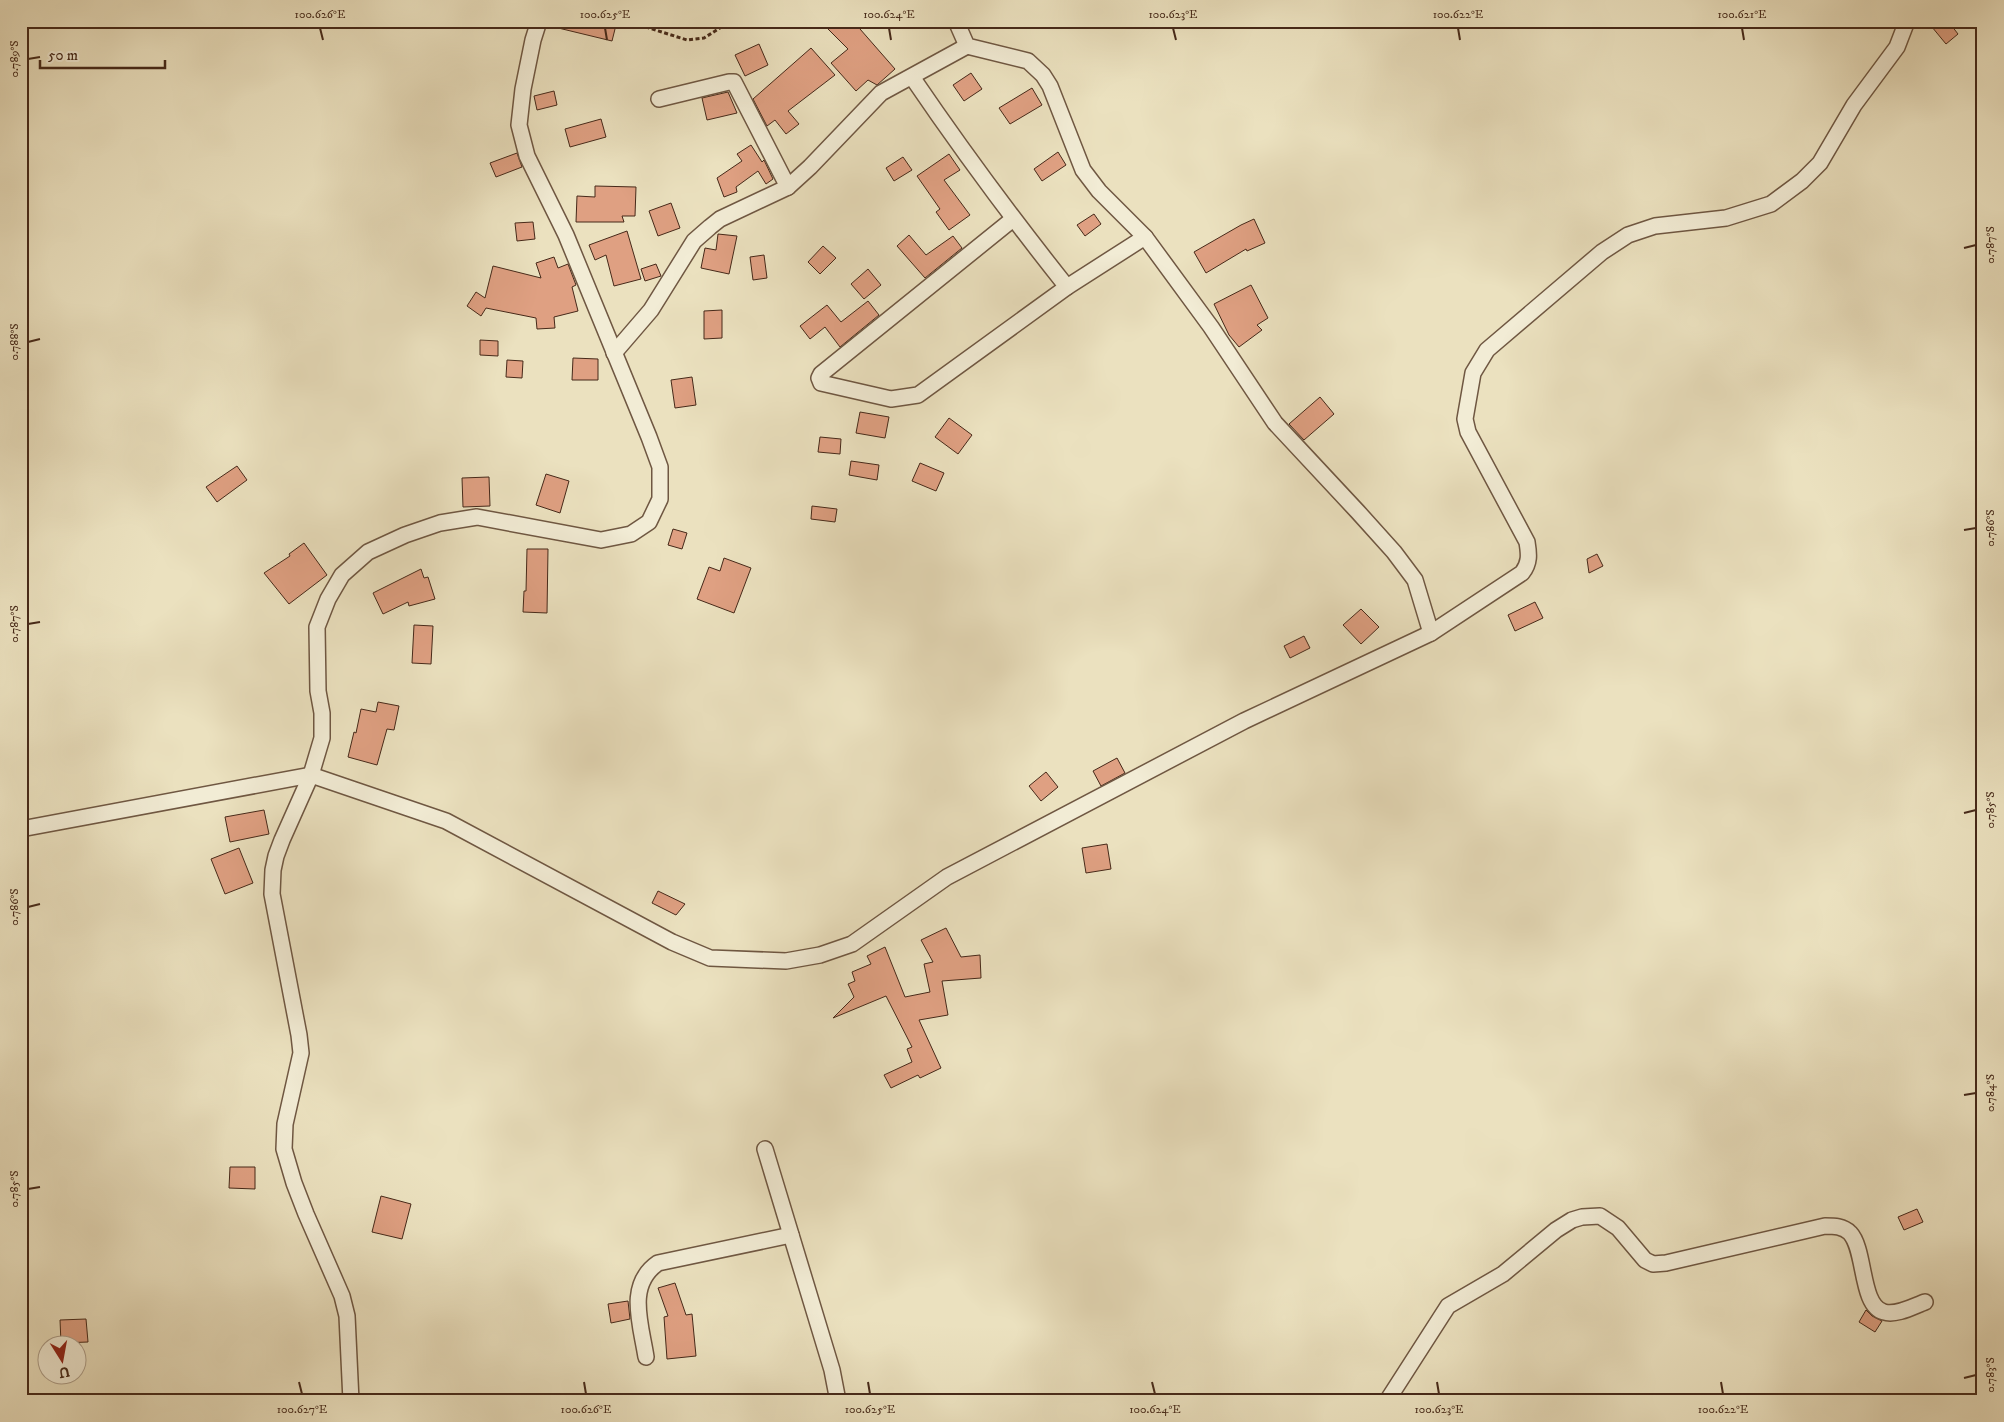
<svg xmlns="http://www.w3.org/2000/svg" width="2004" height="1422" font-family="'IM FELL DW Pica',serif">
	<rect width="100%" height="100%" fill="#ebe1bf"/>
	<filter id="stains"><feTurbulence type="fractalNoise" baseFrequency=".004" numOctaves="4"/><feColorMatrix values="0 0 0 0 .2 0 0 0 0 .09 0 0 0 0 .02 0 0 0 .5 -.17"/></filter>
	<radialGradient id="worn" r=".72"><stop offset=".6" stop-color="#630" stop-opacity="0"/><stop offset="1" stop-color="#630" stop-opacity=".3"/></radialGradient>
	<!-- building -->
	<g fill="#dfa082" stroke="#462919">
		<path d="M551,21H600L616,25L612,41L550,26Z"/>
		<path d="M820,21H853L895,69L877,85L868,80L856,91L831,63L848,49Z"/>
		<path d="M1927,21H1948L1958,34L1946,44Z"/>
		<path d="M759,44L768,65L745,76L735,55Z"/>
		<path d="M811,48L835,75L788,111L799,124L786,134L775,120L767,126L753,99Z"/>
		<path d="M971,73L982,89L964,101L953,85Z"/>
		<path d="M1032,88L1042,105L1010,124L999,108Z"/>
		<path d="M554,91L557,105L537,110L534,96Z"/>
		<path d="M728,92L737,113L707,120L702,98Z"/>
		<path d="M601,119L606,137L570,147L565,129Z"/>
		<path d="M751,145L762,162L764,160L773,179L766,184L758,171L736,187L737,192L724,197L717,178L742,161L737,154Z"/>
		<path d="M1058,152L1066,165L1042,181L1034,169Z"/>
		<path d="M517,153L522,167L496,177L490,163Z"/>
		<path d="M949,154L960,170L944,180L970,215L949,230L936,212L940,209L917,176Z"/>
		<path d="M903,157L912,170L894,181L886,168Z"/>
		<path d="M595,186L636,187L635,216H622L624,222H576L577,196L595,197Z"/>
		<path d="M671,203L680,228L658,236L649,211Z"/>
		<path d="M1094,214L1101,224L1085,236L1077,225Z"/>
		<path d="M1254,219L1265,243L1247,251L1246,249L1206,273L1194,252L1241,225Z"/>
		<path d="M533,222L535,239L517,241L515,223Z"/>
		<path d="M627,231L641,279L614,286L606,255L595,260L589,245Z"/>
		<path d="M718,234L737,236L729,274L701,268L705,248L716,250Z"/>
		<path d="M909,235L926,255L953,236L962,248L925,278L897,246Z"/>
		<path d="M823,246L836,258L820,274L808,262Z"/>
		<path d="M764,255L767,278L753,280L750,257Z"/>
		<path d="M554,257L558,268L568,264L576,285L572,287L578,311L554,317L555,328L537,329L536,318L486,308L481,316L467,306L476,292L485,298L493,266L541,278L536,263Z"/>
		<path d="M656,264L661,276L645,281L641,269Z"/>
		<path d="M868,269L881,285L864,299L851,284Z"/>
		<path d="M1251,285L1268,318L1257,325L1262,330L1239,347L1229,335L1214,304Z"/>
		<path d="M868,301L879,315L840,347L825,327L810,339L800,326L827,305L841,322Z"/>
		<path d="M722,310V338L704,339V311Z"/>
		<path d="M480,340L498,341V356L480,355Z"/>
		<path d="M573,358L598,359V380H572Z"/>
		<path d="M507,360L523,361L522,378L506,377Z"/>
		<path d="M692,377L696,405L675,408L671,380Z"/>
		<path d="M1320,397L1334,414L1304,440L1289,424Z"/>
		<path d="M860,412L889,417L885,438L856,433Z"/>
		<path d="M949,418L972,435L958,454L935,437Z"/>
		<path d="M820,437L841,439L840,454L818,452Z"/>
		<path d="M851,461L879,465L877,480L849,475Z"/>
		<path d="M920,463L944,473L936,491L912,481Z"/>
		<path d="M237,466L247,480L217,502L206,487Z"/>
		<path d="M546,474L569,481L560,513L536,505Z"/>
		<path d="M489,477L490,506L463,507L462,478Z"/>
		<path d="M812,506L837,509L835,522L811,519Z"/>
		<path d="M673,529L687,533L682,549L668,545Z"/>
		<path d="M304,543L327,575L289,604L264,573L290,556L289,554Z"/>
		<path d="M527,549H548L547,613L523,612L524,591H526Z"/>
		<path d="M1597,554L1603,566L1589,573L1587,559Z"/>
		<path d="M724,558L751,568L734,613L697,599L709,567L720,571Z"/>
		<path d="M421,569L424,578L428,577L435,599L409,606L408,602L383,614L373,593Z"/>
		<path d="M1535,602L1543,618L1515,631L1508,615Z"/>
		<path d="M1361,609L1379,627L1361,644L1343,625Z"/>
		<path d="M414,625L433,626L431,664L412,663Z"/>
		<path d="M1304,636L1310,648L1290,658L1284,646Z"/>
		<path d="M378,702L399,706L394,730L387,729L377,765L348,757L354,732L356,733L361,709L376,712Z"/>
		<path d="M1117,758L1125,773L1101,786L1093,771Z"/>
		<path d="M1046,772L1058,787L1041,801L1029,786Z"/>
		<path d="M264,810L269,834L230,842L225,817Z"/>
		<path d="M1107,844L1111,869L1086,873L1082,848Z"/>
		<path d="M239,848L253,883L225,894L211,859Z"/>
		<path d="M658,891L685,904L676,915L652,903Z"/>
		<path d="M946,928L961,957L980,955L981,978L942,981L948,1015L919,1020L941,1068L920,1078L918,1075L891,1088L884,1075L912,1062L907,1049L912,1047L886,996L833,1018L854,997L848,984L855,981L852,972L871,964L867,956L885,947L905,997L930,992L924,964L933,962L921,940Z"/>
		<path d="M230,1167H255V1189L229,1188Z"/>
		<path d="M381,1196L411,1204L402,1239L372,1232Z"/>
		<path d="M1917,1209L1923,1222L1904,1230L1898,1217Z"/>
		<path d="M675,1283L686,1315L692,1314L696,1356L667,1359L664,1317L668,1316L658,1288Z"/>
		<path d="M628,1301L630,1319L611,1323L608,1304Z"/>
		<path d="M1866,1310L1872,1316L1882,1321L1875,1332L1859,1322Z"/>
		<path d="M86,1319L88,1342L61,1343L60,1320Z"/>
	</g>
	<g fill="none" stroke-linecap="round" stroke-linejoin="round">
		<!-- street casing -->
		<g stroke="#6f5742" stroke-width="18">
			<g id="street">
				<path d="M956,21L967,46L1028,61L1043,75L1050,86L1083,170L1099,191L1145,237L1211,327L1275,423L1358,512L1394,552L1415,580L1431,633"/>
				<path d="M912,77C961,149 1012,218 1067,287"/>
				<path d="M659,99L729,82H734L788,187"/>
				<path d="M1013,219L821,374L819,378L821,383L891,399L918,395L1067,287L1145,237"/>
				<path d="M614,353L651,310L694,241L710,227L720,219L788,187L810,167L881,93L967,46"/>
				<path d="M21,829L311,775L446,821L672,942L710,958L786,961L820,955L852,944L947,877L1244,721L1431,633L1522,573C1530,563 1529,554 1527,542L1468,432L1465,419L1473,373L1487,350L1602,252L1628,235L1655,226L1726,218L1771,204L1802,181L1820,163L1854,105L1897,47L1907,21"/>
				<path d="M765,1149L832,1370L838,1401"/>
				<path d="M646,1357C641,1324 626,1285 658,1263L791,1235"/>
				<path d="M351,1401L347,1316L342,1296L306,1214L294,1183L284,1149L285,1124L301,1053L299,1035L272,894L273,870L276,856L282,840L311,775L322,738V713L318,691L317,627L328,599L342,575L368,552L405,535L440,523L477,517L601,540L631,534L649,522L660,499V467L649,437L566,235L527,156L519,125L523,89L533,40L539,21"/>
				<path d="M1387,1401L1448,1306L1503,1274L1556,1230L1572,1220L1582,1217L1600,1216L1618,1228L1645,1260L1653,1264L1666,1263L1825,1226C1834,1226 1843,1226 1850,1233C1866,1250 1860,1306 1884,1312C1896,1316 1914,1306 1925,1302"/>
			</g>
		</g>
		<!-- path -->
		<path stroke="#462919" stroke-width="3" stroke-dasharray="4 2.5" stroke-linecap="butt" d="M627,21L687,40L704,38L731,21"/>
		<!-- street -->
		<use href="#street" stroke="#f2ecd5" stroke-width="15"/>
	</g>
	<!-- ticks -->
	<path fill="none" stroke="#462919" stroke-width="2" d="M320,28L323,40M605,28L607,40M889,28L891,40M1173,28L1176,40M1458,28L1460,40M1742,28L1744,40M28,59L40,57M1964,248L1976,245M28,342L40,339M1964,530L1976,528M28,624L40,622M1964,813L1976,810M28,907L40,904M1964,1095L1976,1093M28,1189L40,1187M1964,1378L1976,1375M299,1382L302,1394M584,1382L586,1394M868,1382L870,1394M1152,1382L1155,1394M1437,1382L1439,1394M1721,1382L1723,1394"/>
	<!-- margin -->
	<rect width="2004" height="1422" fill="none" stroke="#ebe1bf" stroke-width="55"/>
	<!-- north arrow -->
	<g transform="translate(62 1360) rotate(169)"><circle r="24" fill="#f2ecd5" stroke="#ad9e8a"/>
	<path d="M0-4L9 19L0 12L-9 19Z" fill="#8f2418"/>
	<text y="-8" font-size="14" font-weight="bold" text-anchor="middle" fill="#462919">U</text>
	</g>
	<!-- scale -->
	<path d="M40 60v8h125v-8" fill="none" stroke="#462919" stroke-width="2.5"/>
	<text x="48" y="60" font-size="15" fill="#462919" stroke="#f2ecd5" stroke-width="4" paint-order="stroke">50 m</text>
	<rect x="28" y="28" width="1948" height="1366" fill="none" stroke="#462919" stroke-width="2"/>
	<g font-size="12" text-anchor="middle" fill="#462919">
		<text x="320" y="18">100.626°E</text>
		<text x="605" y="18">100.625°E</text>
		<text x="889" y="18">100.624°E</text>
		<text x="1173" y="18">100.623°E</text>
		<text x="1458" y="18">100.622°E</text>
		<text x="1742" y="18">100.621°E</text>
		<text transform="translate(14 59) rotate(-90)" y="4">0.789°S</text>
		<text transform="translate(1990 245) rotate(-90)" y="4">0.787°S</text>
		<text transform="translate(14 342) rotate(-90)" y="4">0.788°S</text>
		<text transform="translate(1990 528) rotate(-90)" y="4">0.786°S</text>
		<text transform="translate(14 624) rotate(-90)" y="4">0.787°S</text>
		<text transform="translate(1990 810) rotate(-90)" y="4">0.785°S</text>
		<text transform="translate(14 907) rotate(-90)" y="4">0.786°S</text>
		<text transform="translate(1990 1093) rotate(-90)" y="4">0.784°S</text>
		<text transform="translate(14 1189) rotate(-90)" y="4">0.785°S</text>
		<text transform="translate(1990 1375) rotate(-90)" y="4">0.783°S</text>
		<text x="302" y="1413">100.627°E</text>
		<text x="586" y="1413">100.626°E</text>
		<text x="870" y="1413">100.625°E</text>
		<text x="1155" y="1413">100.624°E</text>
		<text x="1439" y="1413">100.623°E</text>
		<text x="1723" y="1413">100.622°E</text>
	</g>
	<rect width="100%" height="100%" filter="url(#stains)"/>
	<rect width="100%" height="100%" fill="url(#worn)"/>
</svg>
